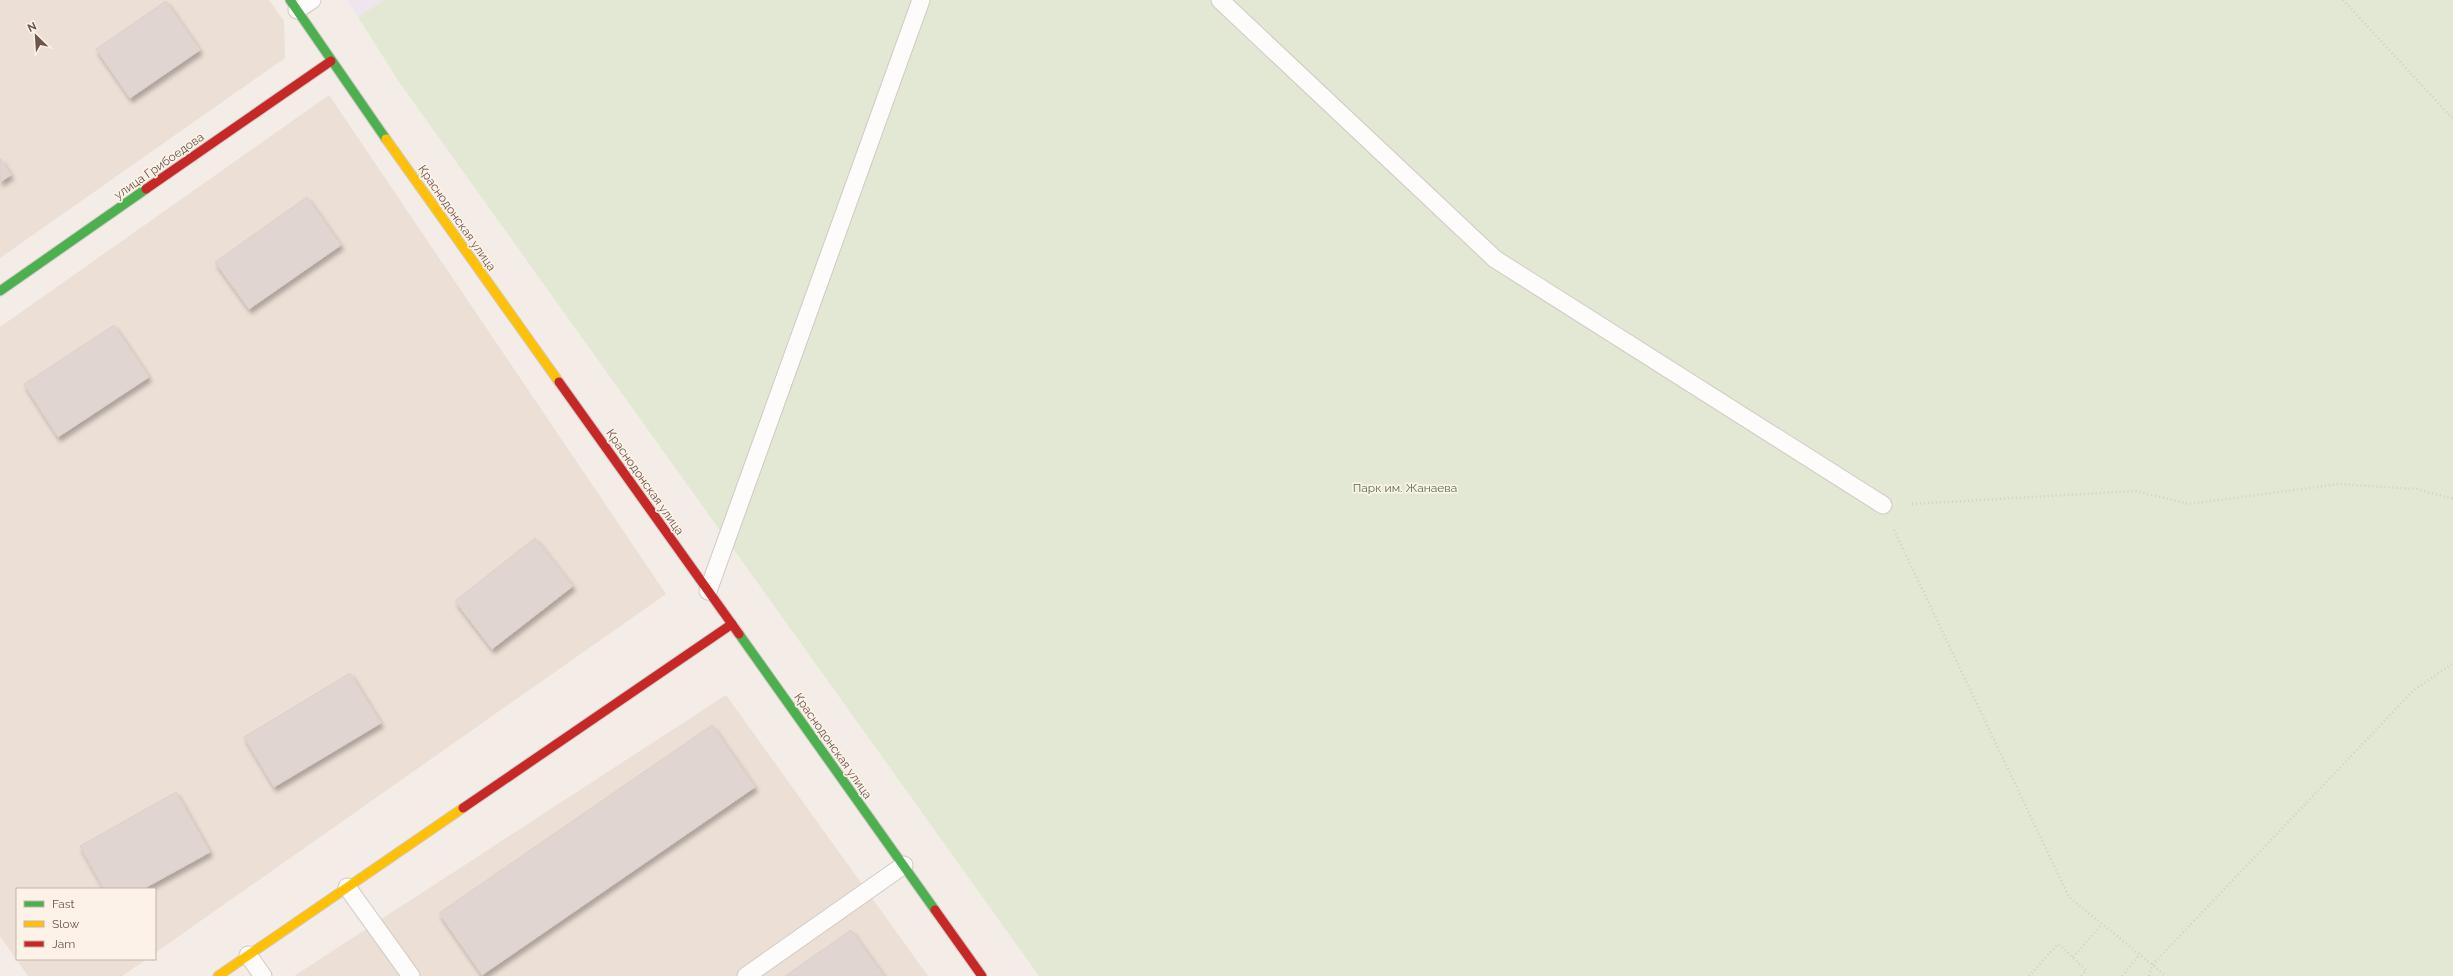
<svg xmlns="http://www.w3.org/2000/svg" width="2453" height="976" font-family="Raleway,sans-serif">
	<defs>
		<filter id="shadow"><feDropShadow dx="2.5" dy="4.5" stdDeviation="2" flood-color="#0004"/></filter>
	</defs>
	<rect width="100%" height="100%" fill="#f4ede7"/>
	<!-- residential -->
	<g fill="#ecdfd5">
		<path d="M0,0H269L284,21L285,58L0,258Z"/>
		<path d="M329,95L666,594L155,953V889H17V959H147L122,976H28L0,936V327Z"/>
		<path d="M726,695L928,976H294Z"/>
	</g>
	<!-- education -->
	<path fill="#eee5ef" d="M347,0H384L358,17Z"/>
	<!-- green -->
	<path fill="#e2e8d3" d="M384,0H2453V976H1039L399,82L358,17Z"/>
	<!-- building -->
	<g fill="#e0d5d0" stroke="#dcd0ca" filter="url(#shadow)">
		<path d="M166,1L200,50L130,98L96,49Z"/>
		<path d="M0,158L11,175L0,182Z"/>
		<path d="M307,197L341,245L249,309L215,262Z"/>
		<path d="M114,325L149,377L58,437L24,384Z"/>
		<path d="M535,538L573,586L492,649L455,601Z"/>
		<path d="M350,673L381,723L274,787L244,737Z"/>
		<path d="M712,725L755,787L482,975L439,913Z"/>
		<path d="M176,792L210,852L143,889H104L80,846Z"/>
		<path d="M851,930L884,976H785Z"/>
	</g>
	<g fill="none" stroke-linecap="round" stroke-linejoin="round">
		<!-- lane casing -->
		<g stroke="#d1c9c3" stroke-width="19">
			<g id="lane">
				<path d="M1220,0L1495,259L1883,505"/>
				<path d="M297,10L312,0"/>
				<path d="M708,591L921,0"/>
				<path d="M347,887L411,976"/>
				<path d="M248,955L263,976"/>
				<path d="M746,976L904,865"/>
			</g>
		</g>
		<!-- fast casing -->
		<g stroke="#d2cac4" stroke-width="11">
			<g id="fast">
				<path d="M290,0L386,139"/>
				<path d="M0,291L146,189"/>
				<path d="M739,634L935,910"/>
			</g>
		</g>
		<!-- slow casing -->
		<g stroke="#d2cac4" stroke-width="11">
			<g id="slow">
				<path d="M386,139L559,382"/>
				<path d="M218,976L463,808"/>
			</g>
		</g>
		<!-- jam casing -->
		<g stroke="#d2cac4" stroke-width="11">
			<g id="jam">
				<path d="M146,189L331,61"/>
				<path d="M559,382L739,634"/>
				<path d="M463,808L732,624"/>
				<path d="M935,910L982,976"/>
			</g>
		</g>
		<!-- path -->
		<g stroke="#d5cdc9" stroke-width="2.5" stroke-dasharray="1 3" stroke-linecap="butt">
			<path d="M2343,0L2453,119"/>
			<path d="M1912,504L2135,491L2189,504L2339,484L2417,489L2453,499"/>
			<path d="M1894,530L2069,897L2166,976"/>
			<path d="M2073,957L2102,924"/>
			<path d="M2029,976L2058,944L2086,970L2081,976"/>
			<path d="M2122,976L2140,954"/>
			<path d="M2149,976L2152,965L2413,691L2453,663"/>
		</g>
		<!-- lane -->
		<use href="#lane" stroke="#fdfcfb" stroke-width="17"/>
		<!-- fast -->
		<use href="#fast" stroke="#4caf50" stroke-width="9"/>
		<!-- slow -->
		<use href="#slow" stroke="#ffc107" stroke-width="9"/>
		<!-- jam -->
		<use href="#jam" stroke="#c62828" stroke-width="9"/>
	</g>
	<g text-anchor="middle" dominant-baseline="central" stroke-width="3.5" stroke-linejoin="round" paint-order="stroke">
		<!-- street labels -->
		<g font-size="12" fill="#6d544c" stroke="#fcf2e7">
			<text transform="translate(159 166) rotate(-35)">улица Грибоедова</text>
			<text transform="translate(457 218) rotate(55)">Краснодонская улица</text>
			<text transform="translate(645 482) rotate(55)">Краснодонская улица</text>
			<text transform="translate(833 746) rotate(55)">Краснодонская улица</text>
		</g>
		<!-- park labels -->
		<g font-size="12" fill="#577245" stroke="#fcf2e7">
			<text x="1405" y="488">Парк им. Жанаева</text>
		</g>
	</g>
	<!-- legend -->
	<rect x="16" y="888" width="140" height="72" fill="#fcf2e7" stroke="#c3b3a9"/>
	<rect x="24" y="901" width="20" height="6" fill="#4caf50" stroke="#c3b3a9"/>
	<text x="52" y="908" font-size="12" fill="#6d544c">Fast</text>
	<rect x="24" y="921" width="20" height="6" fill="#ffc107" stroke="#c3b3a9"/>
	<text x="52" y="928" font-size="12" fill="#6d544c">Slow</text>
	<rect x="24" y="941" width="20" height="6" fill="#c62828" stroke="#c3b3a9"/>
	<text x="52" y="948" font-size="12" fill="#6d544c">Jam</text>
	<!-- north arrow -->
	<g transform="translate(36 36) rotate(335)" stroke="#fcf2e7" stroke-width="3" paint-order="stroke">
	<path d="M0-3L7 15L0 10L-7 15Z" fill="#6d544c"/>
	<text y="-6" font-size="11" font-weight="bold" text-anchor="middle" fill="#6d544c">N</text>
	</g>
</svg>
